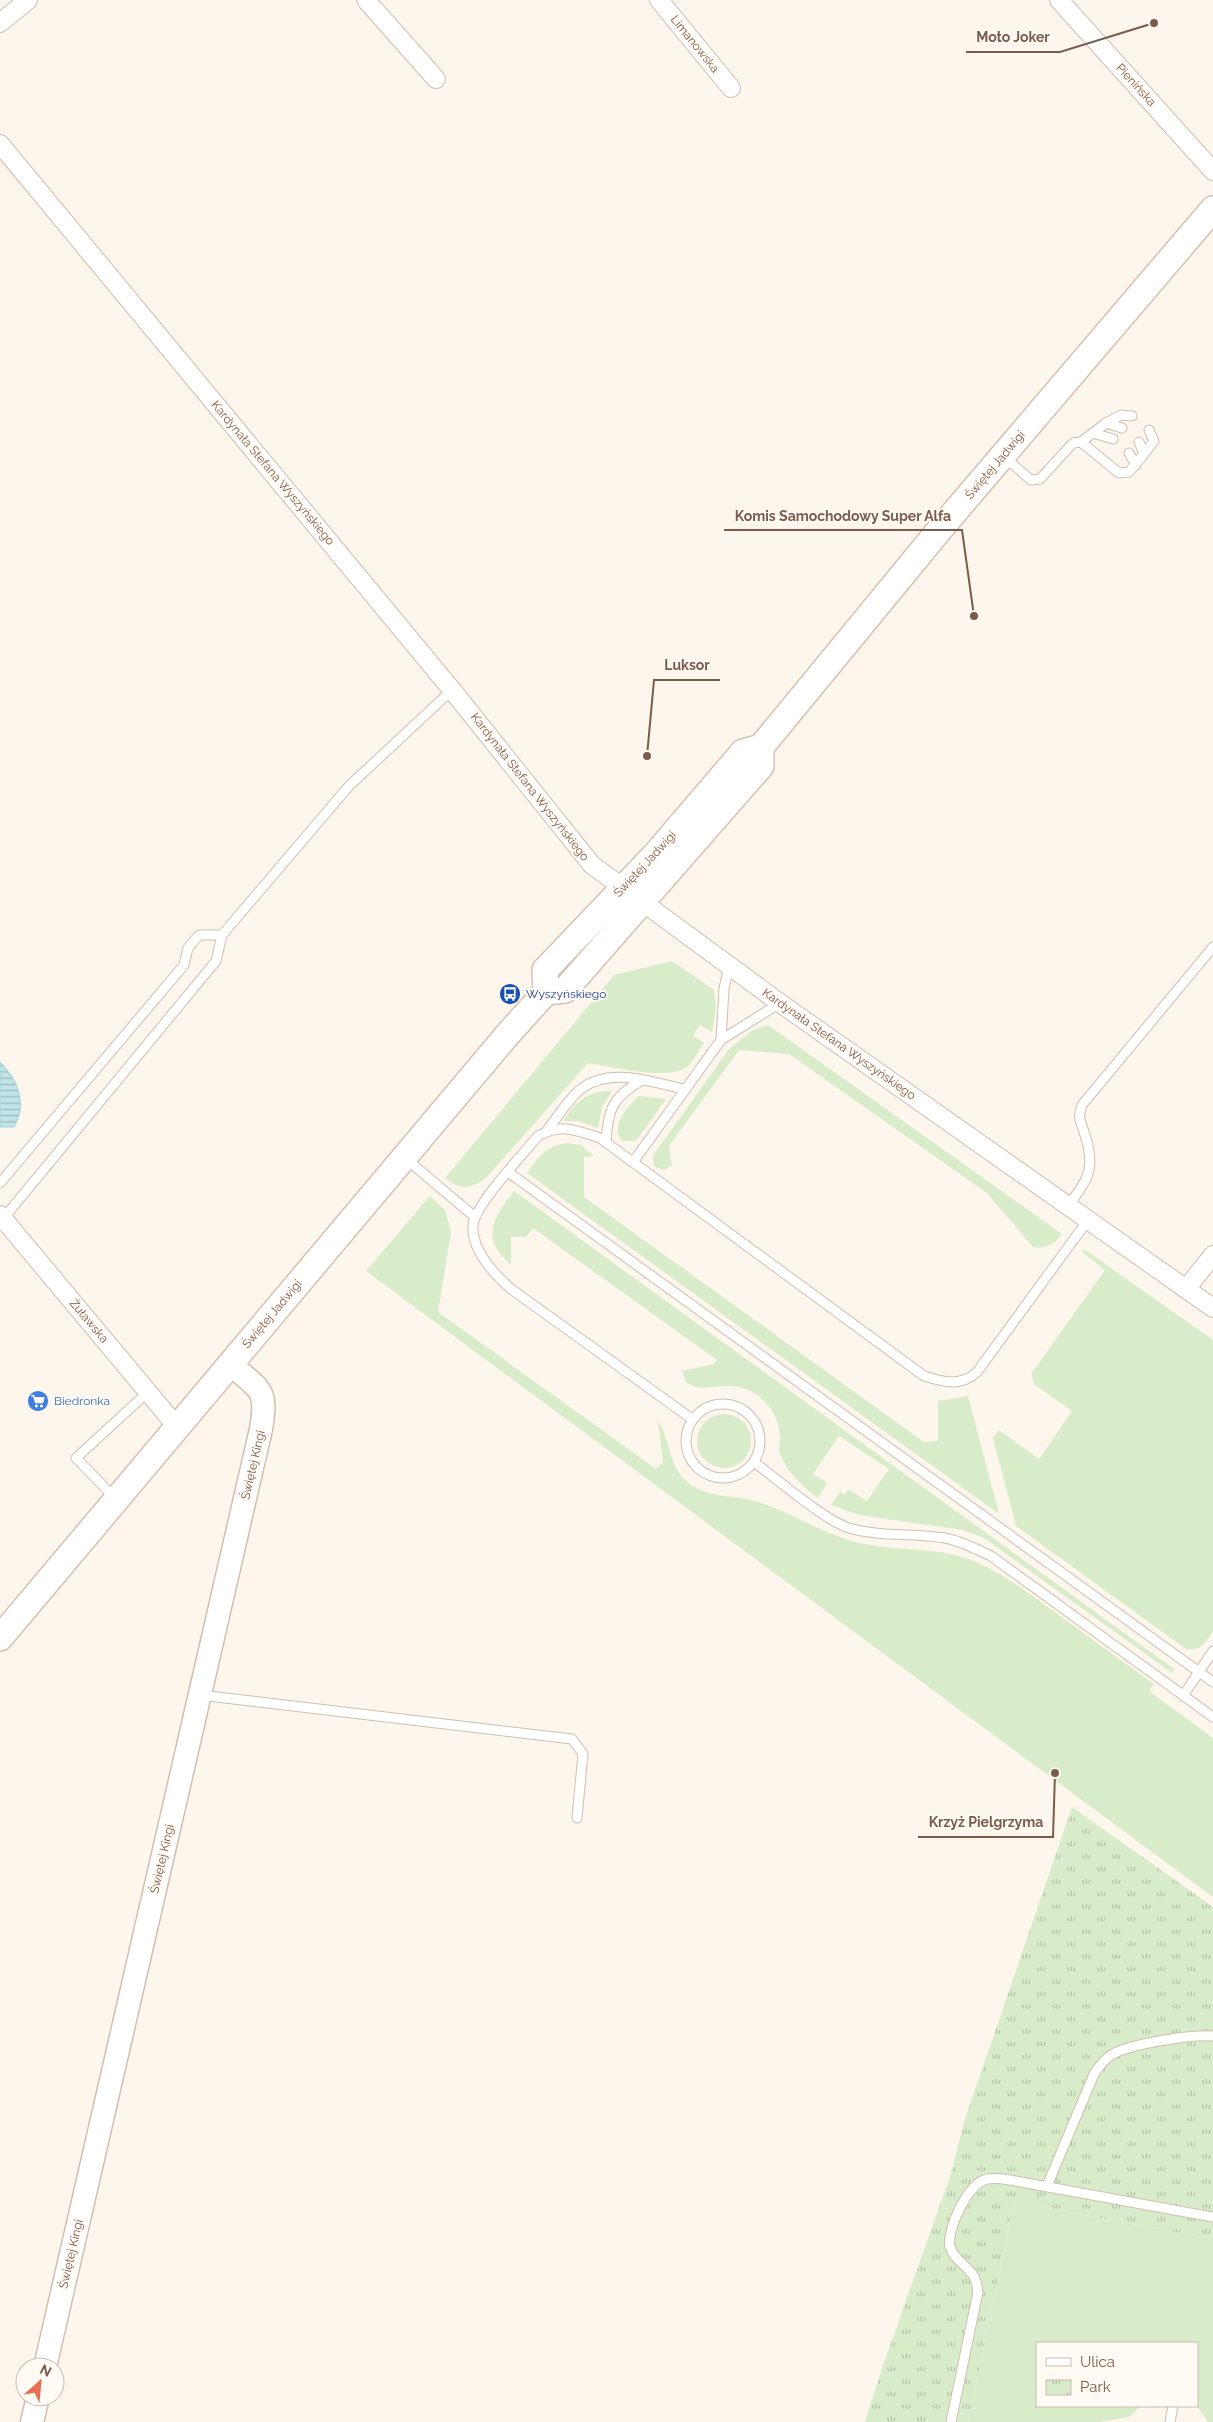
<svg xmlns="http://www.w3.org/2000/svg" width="1213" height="2422" font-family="Raleway,sans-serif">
	<defs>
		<pattern id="park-tufts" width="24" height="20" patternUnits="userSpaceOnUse" patternTransform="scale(1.25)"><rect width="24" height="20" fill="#d8ecc9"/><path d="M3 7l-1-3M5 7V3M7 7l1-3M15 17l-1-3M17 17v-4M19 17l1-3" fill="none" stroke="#b4c2a5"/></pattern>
		<pattern id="water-rules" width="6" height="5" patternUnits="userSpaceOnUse" patternTransform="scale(1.25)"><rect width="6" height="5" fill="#bfe3e8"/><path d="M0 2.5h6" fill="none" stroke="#a0bbbe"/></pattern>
	</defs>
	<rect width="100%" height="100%" fill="#fdf6ec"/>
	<!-- grass -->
	<g fill="#d8ecc9">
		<path d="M672,961L714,990L716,1008L712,1032L700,1025L693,1035L704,1043C699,1050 694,1060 688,1066C668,1082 612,1066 588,1063L487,1177C472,1189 461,1191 445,1178L614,975Z"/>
		<path d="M768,1025L1062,1234C1054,1244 1047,1249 1033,1247L987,1193L789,1054L739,1050L669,1146L672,1165L665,1170L655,1167L652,1157L729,1049L753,1030Z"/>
		<path d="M612,1091L602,1107L598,1128L578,1121H563C576,1101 588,1090 612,1091Z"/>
		<path d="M639,1096L666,1099L636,1141H622C609,1128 628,1105 639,1096Z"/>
		<path d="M567,1143L581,1145L594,1156L584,1157V1197L924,1442L938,1441V1401L968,1396L999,1514L527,1173C538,1157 546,1146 567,1143Z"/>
		<path d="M514,1191L1174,1669L1172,1673L984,1538L963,1530L859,1515L831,1505L840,1492L845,1495L848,1489L867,1501L889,1469L839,1436L813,1474L827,1483L818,1498C803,1487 787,1472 780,1454C778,1450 780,1444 780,1439C780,1425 775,1411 764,1401C733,1371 708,1398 686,1382L682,1371L714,1364L717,1360L533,1228L526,1237H511V1265C480,1238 492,1219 514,1191Z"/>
		<path d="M430,1196L445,1210L451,1232L438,1312L656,1469L663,1461L658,1421C670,1439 669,1464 684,1479C704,1499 730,1494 755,1501C791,1511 823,1535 860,1543C899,1552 938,1546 976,1562C1006,1575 1032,1596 1059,1615C1090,1638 1122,1661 1154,1684L1149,1691L1213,1738V1897L366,1271Z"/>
		<path d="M1084,1249L1213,1340V1631C1206,1642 1201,1652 1186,1649L1016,1526L993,1438L999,1430L1039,1459L1072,1411L1034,1384L1031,1374L1105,1270L1082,1252Z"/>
		<circle cx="724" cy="1441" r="27"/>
		<path d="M1014,2202L1213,2239V2422H1208L1197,2406V2343H1037V2406H1142L1128,2417L1100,2422H968Z"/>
	</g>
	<!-- park -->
	<path fill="url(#park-tufts)" d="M1072,1807L1213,1907V2239L1014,2202L968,2422H865L882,2368L950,2177L964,2122Z"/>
	<!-- water -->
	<path fill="url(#water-rules)" stroke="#a5d3da" d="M0,1062C17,1079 28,1103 14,1127H0Z"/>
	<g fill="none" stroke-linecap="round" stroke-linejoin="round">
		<!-- service casing -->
		<g stroke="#d1beb0" stroke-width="11">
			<g id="service">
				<path d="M1106,423L1121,415L1132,416"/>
				<path d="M1093,433L1113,439"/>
				<path d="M1081,442L1106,423L1122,428"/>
				<path d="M1129,453L1136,465"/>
				<path d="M1144,454L1154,441L1149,430"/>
				<path d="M1003,456L1031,480L1040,479L1073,443L1081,442L1119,473L1129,472L1144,454L1139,442"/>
				<path d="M721,1040L724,989L729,966"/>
				<path d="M547,1130C558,1117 568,1099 581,1089C611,1066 652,1083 685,1089"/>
				<path d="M606,1142C608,1110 612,1097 641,1081"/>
				<path d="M405,1158L475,1217"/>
				<path d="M633,1162L721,1040L780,1003"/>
				<path d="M508,1172L1213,1682"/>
				<path d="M0,1183L184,965L188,948L199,935H222L349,786L452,690"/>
				<path d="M1068,1206C1088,1179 1096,1169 1085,1135C1081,1121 1077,1120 1082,1105L1213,947"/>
				<path d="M3,1219L216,961L222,935"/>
				<circle cx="723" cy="1441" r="37"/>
				<path d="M692,1419L511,1289C494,1274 471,1250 473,1225C475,1205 523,1154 538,1136C561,1123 576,1130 600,1138L924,1376C943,1382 961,1387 977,1372L1088,1220"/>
				<path d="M754,1462C777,1479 824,1520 849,1528C880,1537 913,1533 945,1538C961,1541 976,1549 991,1556L1213,1717"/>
				<path d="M115,1498L76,1458L148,1392"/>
				<path d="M200,1695L572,1739L583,1754L577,1818"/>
				<path d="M1183,1696L1213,1651"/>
				<path d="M1047,2186L1094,2074C1099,2066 1105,2059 1113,2054C1131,2044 1192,2034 1213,2036"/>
				<path d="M951,2422L978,2292C977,2288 977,2281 974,2277C968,2266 954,2260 950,2247C946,2230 968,2183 987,2179C994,2178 1003,2179 1010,2180L1213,2217"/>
				<path d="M1170,2422L1173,2406"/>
			</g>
		</g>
		<!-- minor casing -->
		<g stroke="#d1beb0" stroke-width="20">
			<g id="minor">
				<path d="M366,0L436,79"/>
				<path d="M659,0L731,88"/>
				<path d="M1059,0L1213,171"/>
				<path d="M0,23L28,0"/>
				<path d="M0,144L452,690L592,865L780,1003L1213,1308"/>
				<path d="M0,1215L178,1428"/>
				<path d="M1186,1289L1213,1255"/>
			</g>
		</g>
		<!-- tertiary casing -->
		<g stroke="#d1beb0" stroke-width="25">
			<g id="tertiary">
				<path d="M45,2367L261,1429C268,1388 260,1390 230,1364"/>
				<path d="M32,2422L38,2397"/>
			</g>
		</g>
		<!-- secondary casing -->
		<g stroke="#d6c0b0" stroke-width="28">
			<g id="secondary">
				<path d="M546,992L545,970L654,856L743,752L761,747L941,528L1213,209"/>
				<path d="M0,1638L508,1034L546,992L565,990L761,766V747"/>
			</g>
		</g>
		<!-- service -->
		<use href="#service" stroke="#fff" stroke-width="9"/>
		<!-- minor -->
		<use href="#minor" stroke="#fff" stroke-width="18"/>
		<!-- tertiary -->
		<use href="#tertiary" stroke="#fff" stroke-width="22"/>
		<!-- secondary -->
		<use href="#secondary" stroke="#fff" stroke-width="25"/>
	</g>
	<!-- icons -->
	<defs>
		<g id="bus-disc" transform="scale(1.125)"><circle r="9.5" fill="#1a4fb4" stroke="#fffaf3"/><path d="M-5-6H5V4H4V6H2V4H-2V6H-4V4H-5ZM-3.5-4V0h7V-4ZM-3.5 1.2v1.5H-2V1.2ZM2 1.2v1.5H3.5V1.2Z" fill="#fff"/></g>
		<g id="supermarket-disc" transform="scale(1.125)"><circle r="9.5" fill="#3f7fe0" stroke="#fffaf3"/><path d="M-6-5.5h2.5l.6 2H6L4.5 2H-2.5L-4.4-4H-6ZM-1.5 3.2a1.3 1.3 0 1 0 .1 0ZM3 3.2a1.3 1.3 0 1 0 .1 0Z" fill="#fff"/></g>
	</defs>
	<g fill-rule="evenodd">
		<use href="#bus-disc" x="510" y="994"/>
		<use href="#supermarket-disc" x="38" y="1401"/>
	</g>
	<g text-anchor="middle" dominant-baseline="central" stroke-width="4" stroke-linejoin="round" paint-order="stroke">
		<!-- street labels -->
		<g font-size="12" fill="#7a5c4d" stroke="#fffaf3">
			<text transform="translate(695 44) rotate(51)">Limanowska</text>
			<text transform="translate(1136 85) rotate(48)">Pienińska</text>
			<text transform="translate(995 465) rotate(-50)">Świętej Jadwigi</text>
			<text transform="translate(273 473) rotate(50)">Kardynała Stefana Wyszyńskiego</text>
			<text transform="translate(530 787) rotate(52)">Kardynała Stefana Wyszyńskiego</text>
			<text transform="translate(645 864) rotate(-47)">Świętej Jadwigi</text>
			<text transform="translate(839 1044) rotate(35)">Kardynała Stefana Wyszyńskiego</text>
			<text transform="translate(272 1314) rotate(-50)">Świętej Jadwigi</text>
			<text transform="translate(89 1321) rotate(50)">Żuławska</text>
			<text transform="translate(253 1465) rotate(-77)">Świętej Kingi</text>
			<text transform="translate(162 1859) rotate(-77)">Świętej Kingi</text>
			<text transform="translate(71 2254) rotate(-77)">Świętej Kingi</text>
		</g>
		<!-- transit labels -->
		<g font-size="12" fill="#164399" stroke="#fffaf3" text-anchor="start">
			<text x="526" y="994">Wyszyńskiego</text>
		</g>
		<!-- shop labels -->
		<g font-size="12" fill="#366cbe" stroke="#fffaf3" text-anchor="start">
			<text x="54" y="1401">Biedronka</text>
		</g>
	</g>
	<!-- callouts -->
	<path fill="none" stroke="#7a5c4d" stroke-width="2" d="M1154 23L1060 52H966M974 616L962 530H724M647 756L654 680H720M1055 1773L1053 1837H918"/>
	<g fill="#7a5c4d" stroke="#fffaf3" stroke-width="2">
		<circle cx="1154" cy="23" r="5"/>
		<circle cx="974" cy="616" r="5"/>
		<circle cx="647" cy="756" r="5"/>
		<circle cx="1055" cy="1773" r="5"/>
	</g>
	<g font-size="14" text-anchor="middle" font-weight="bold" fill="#7a5c4d" stroke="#fffaf3" stroke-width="4" stroke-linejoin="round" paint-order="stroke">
		<text x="1013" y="42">Moto Joker</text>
		<text x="843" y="521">Komis Samochodowy Super Alfa</text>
		<text x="687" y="670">Luksor</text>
		<text x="986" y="1827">Krzyż Pielgrzyma</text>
	</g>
	<!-- legend -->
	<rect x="1036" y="2342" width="162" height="65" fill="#fffaf3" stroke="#cabbb1"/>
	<rect x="1046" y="2358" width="25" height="8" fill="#ffffff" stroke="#cabbb1"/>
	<text x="1080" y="2367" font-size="15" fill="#7a5c4d">Ulica</text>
	<rect x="1046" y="2380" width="25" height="15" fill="url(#park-tufts)" stroke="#cabbb1"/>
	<text x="1080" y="2392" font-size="15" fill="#7a5c4d">Park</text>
	<!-- north arrow -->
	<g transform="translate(40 2382) rotate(27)"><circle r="24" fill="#fffaf3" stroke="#cabbb1"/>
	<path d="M0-4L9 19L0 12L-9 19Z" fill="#e76f51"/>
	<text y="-8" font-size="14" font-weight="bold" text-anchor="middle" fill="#7a5c4d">N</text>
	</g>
</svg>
